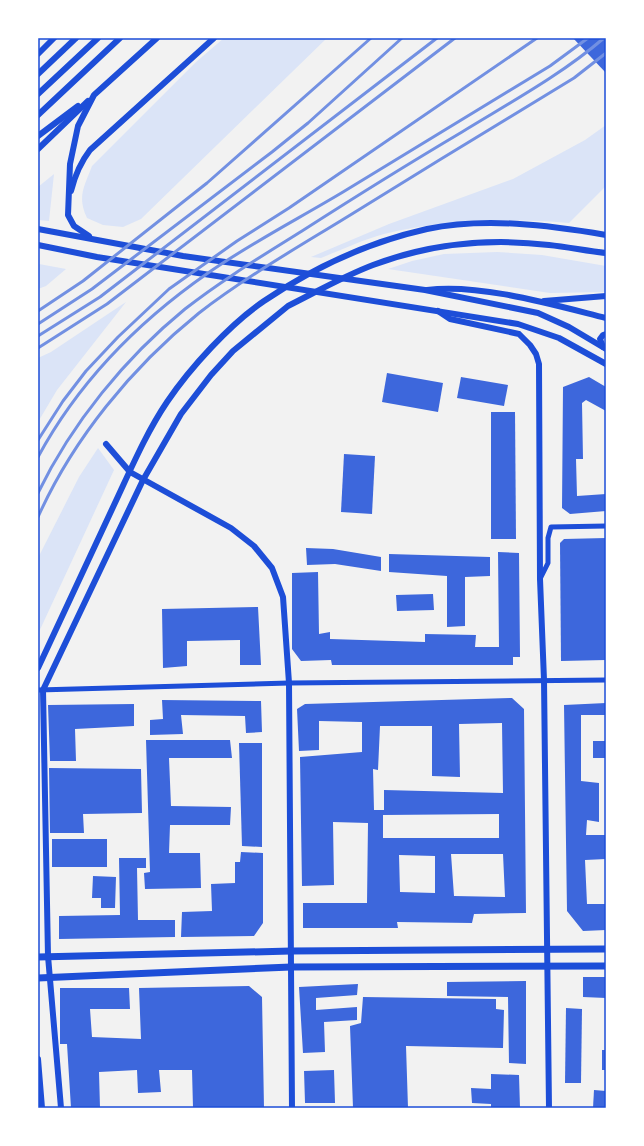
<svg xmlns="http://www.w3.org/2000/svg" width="644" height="1146" font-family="'IBM Plex Sans',sans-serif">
	<rect width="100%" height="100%" fill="#f2f2f2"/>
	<!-- green -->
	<g fill="#dbe4f7">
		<path d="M224,38H327L141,219L123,227L103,225L87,218C77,197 84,187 92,166L196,62Z"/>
		<path d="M606,125V186L569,223C507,218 445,219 384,234C362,240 341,250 321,258L311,257L389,224L513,179L585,140Z"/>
		<path d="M54,174L49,221L38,220V187Z"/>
		<path d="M497,252L542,255L606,266V292L550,293L388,269L412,261L444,254Z"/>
		<path d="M38,264H39L66,269L46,286L38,289Z"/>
		<path d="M126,302L57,390L38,422V358L51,352Z"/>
		<path d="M98,448L114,470L38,634V558L79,477Z"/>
	</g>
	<!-- building -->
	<g fill="#3d67dc" fill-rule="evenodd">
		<path d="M573,38H606V73Z"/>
		<path d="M387,373L443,383L438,412L382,402Z"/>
		<path d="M461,377L508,385L504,406L457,398Z"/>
		<path d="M589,377L606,387V411L586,400L582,403L583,459H576L577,496L606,494V511L570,514L562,508L563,387Z"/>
		<path d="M491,412H515L516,539H491Z"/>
		<path d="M344,454L375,456L372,514L341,512Z"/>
		<path d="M606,538V660L561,661L560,543L564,539Z"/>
		<path d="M306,548L333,549L381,557V571L335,564L307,565Z"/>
		<path d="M498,552L519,553L520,657H513V665H332L331,660L301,661L292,649V573L318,572L319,634L330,632V639L425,642V634L476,635L475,647H499Z"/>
		<path d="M389,554L490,557V576L465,577V626L447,627V576L389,572Z"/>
		<path d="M433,594L434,610L397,611L396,595Z"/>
		<path d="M258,607L261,665H240V640L187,641V666L163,668L162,609Z"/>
		<path d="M512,698L524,709L526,913L474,914L472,923L397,922L398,928H303V903H367L368,823L333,822L334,885L302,886L300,757L362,752V722L319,721V750L299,751L297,709L305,704ZM502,723L503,793L384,790V810H374L373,769L378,770L380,726H432V776L460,777L459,724ZM499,814V838H383V815ZM451,854H503L505,897L454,896ZM399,855L435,856V893L400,892Z"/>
		<path d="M162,700L261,701L262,732L246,733L245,716L181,715L183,734L150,735V720L163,719Z"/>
		<path d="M606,703V715H581V781L599,783V822L587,820L586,835H606V859L585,860L587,904H606V930L583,931L567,911L564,705Z"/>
		<path d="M134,704V726L75,729L76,761H50L48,705Z"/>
		<path d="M146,740H230L232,758H169L171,806L231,807L230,825H170L169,853H200L201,888L145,889L144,873L150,872Z"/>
		<rect x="593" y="741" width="13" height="17"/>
		<path d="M239,743H262V847L242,846Z"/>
		<path d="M49,768L141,769L142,813L83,814L84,833H50Z"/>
		<rect x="52" y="839" width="55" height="28"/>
		<path d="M241,852L263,853V923L254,936L181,937L182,912L212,911L211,884L235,883V862H240Z"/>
		<path d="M119,858H146V868H137L138,920H175V937L59,939V916L120,915Z"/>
		<path d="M93,876L116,877L115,908H101V898H92Z"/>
		<path d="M583,977H606V998L583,997Z"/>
		<path d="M526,981V1064L509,1063L508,997L447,996V982Z"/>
		<path d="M358,984L357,995L316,998V1010L357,1007V1020L324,1022L325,1052L303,1053L299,987Z"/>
		<path d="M249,986L262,997L264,1108H193L192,1070H159L161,1092L138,1093L137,1070L99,1072L100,1108H71L67,1044H60V988H129L130,1009H90L92,1037L141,1039L139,988Z"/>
		<path d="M363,997L496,999V1009L504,1010L503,1048L406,1046L408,1108H353L350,1026L361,1023Z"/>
		<path d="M566,1008L582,1009L581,1083H565Z"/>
		<rect x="602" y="1050" width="4" height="20"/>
		<path d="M334,1070L335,1103H305L304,1071Z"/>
		<path d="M491,1074L519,1075L520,1108H491V1104L472,1103L471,1088L491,1089Z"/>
		<path d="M594,1090L606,1091V1108H593Z"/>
	</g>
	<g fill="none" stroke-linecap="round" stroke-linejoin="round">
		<!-- tertiary -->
		<g stroke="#1d4ed8" stroke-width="5">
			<path d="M540,579L548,563V538L551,527L606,526"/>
			<path d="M38,690L289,683L606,680"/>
		</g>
		<!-- secondary -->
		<g stroke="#1d4ed8" stroke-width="6">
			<path d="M427,290C479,283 554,305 606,318"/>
			<path d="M544,301L606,296"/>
			<path d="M438,311L450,319L519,334L530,345L536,354L539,364L540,579L544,680L549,1108"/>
			<path d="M603,347L600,339L603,335L606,334"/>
			<path d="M106,444L130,472L231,528L254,546L272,568L283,597L289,683L292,1108"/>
			<path d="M38,668C63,614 89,559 114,505C130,471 146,433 167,402C190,368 230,324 264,301C313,268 369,242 427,229C484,217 549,225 606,235"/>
			<path d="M38,1059L42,1108"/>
			<path d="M61,1108L48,956L43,690L143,480L181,414L211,375L233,351L288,306C316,292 344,276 373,265C429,244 490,238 549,245C568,247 587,251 606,253"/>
		</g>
		<!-- primary -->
		<g stroke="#1d4ed8" stroke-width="6">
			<path d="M38,54L54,38"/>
			<path d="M38,74L76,38"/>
			<path d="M38,94L98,38"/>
			<path d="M38,115L120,38"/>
			<path d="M38,136L78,106"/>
			<path d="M38,149L88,101"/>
			<path d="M71,191C75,175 80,163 90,150L214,38"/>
			<path d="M38,229L183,256L425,290L538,313L569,327L606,349"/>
			<path d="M89,236L74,226L68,215L70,164L78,126L94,95L157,38"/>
			<path d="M38,245L97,257L518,324L559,338L606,364"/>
		</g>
		<!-- trunk -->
		<g stroke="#1d4ed8" stroke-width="7">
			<path d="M38,957L291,951L606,949"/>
			<path d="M38,978L291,967L606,966"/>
		</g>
		<!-- rail -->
		<g stroke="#7290e2" stroke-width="3">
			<path d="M38,311L83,281L207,183L371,38"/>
			<path d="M38,324L92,289L272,152L308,123L402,38"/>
			<path d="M38,336L100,297L437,38"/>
			<path d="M38,348L107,304L455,38"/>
			<path d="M38,440L63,401L86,371L118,337L169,289L237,241L289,208L537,38"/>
			<path d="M38,457C78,383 139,321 208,273C251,243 298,219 343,192C412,150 481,108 550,66L588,38"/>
			<path d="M38,493C72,423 125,358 185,309C222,280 262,256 302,231C355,197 408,164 462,132C511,102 561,75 604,38"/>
			<path d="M38,517C73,439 132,367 199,313C248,275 307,242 360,209C431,165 503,121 574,78L606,53"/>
		</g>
	</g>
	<!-- border -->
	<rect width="644" height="1146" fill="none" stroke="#ffffff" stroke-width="78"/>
	<rect x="39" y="39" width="566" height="1068" fill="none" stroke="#1d4ed8" stroke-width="1.5"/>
</svg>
